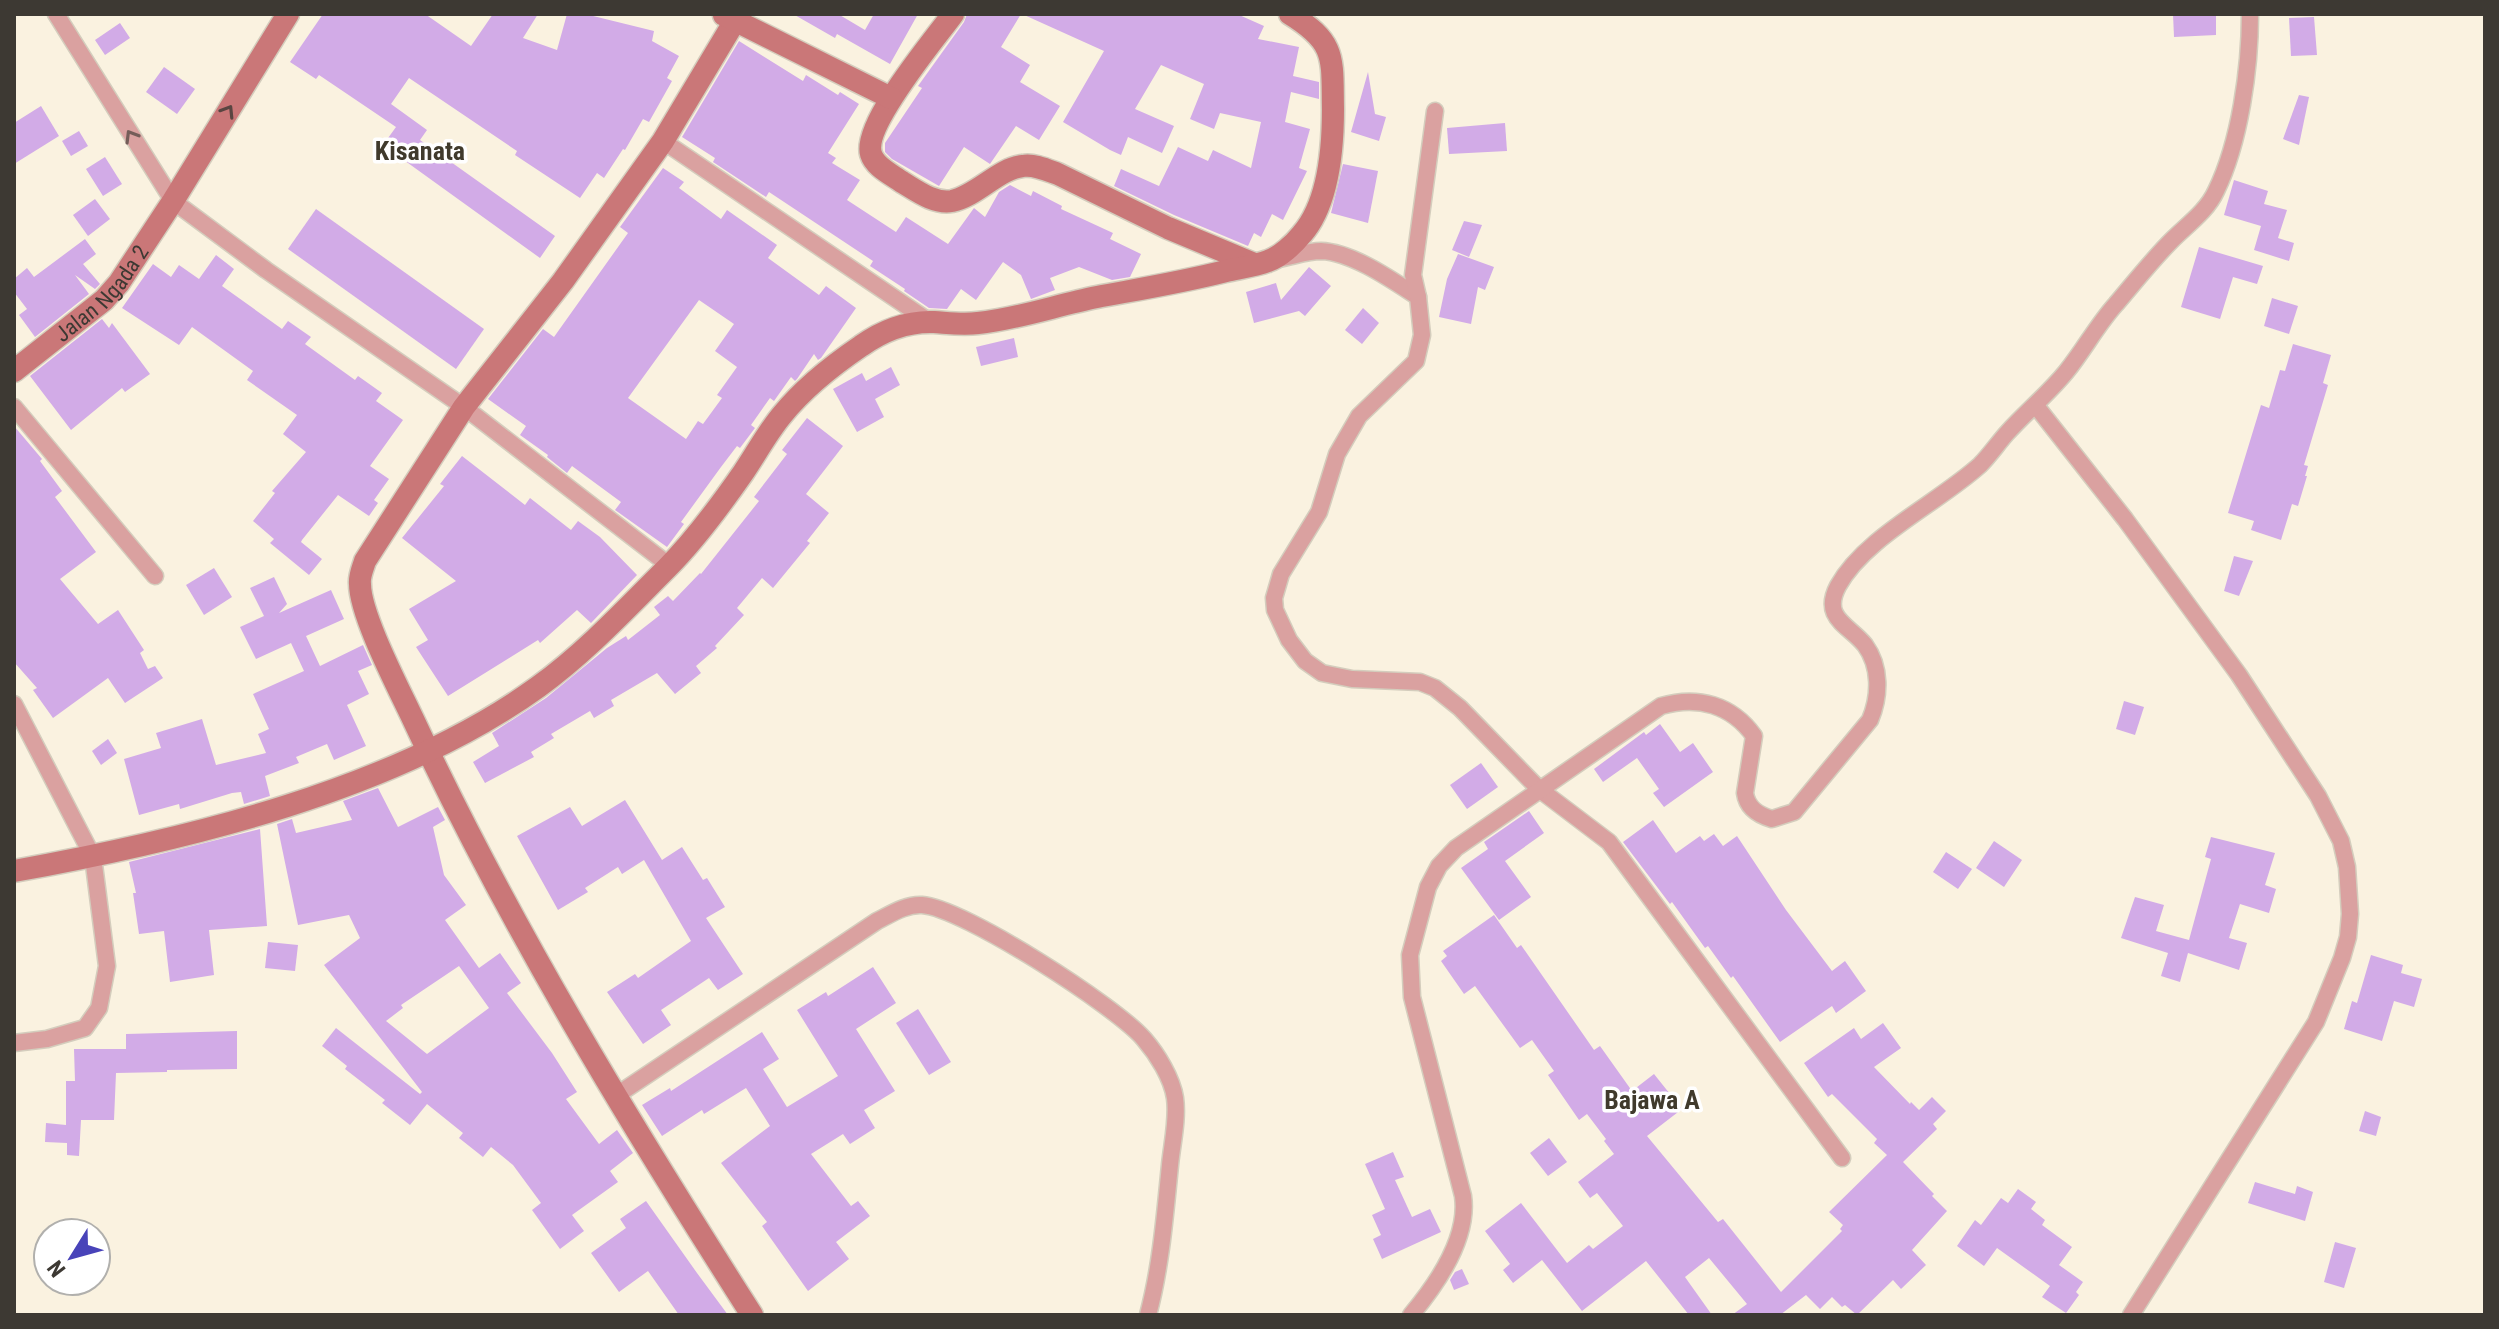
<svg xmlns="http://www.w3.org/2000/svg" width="2499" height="1329" font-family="'Roboto Condensed',sans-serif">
	<rect width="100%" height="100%" fill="#faf2e0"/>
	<!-- building -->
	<g fill="#d2abe7" fill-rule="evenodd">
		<path d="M323,14H425L471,46L493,14H538L523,38L557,50L567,14H585L654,31L652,41L679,56L667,78L672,81L649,122L643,119L625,150L623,149L604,178L597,173L580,198L515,155L517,151L409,78L391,104L427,130L420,140L555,236L540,258L383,145L396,127L319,75L316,79L290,62Z"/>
		<path d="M793,14H838L865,30L874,14H918L890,64L837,34L835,38Z"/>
		<path d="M967,14H1021L1001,47L1030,65L1020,82L1060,106L1039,140L1016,126L990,164L964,147L939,186L892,159L885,152V143L922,88L918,86L964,22Z"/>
		<path d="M1022,14H1237L1264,26L1258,39L1299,47L1293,76L1319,82V99L1291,92L1285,122L1310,129L1299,168L1307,171L1283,220L1272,214L1261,237L1254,233L1248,246L1174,215L1114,186L1121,169L1159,186L1178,147L1208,161L1213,150L1251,168L1261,122L1220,113L1214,129L1190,119L1204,84L1161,65L1135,109L1174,126L1162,153L1128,137L1121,155L1110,150L1063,122L1104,51Z"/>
		<path d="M2173,14H2216V35L2174,37Z"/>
		<path d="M2314,17L2317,55L2291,56L2289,18Z"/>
		<path d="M120,23L130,38L105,55L95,40Z"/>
		<path d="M739,41L803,81L806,75L838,95L840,92L859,104L828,153L836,158L832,163L860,180L847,200L896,232L906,217L948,244L974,208L985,217L999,192L1010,185L1031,196L1033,191L1062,206L1061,209L1113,233L1110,239L1141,254L1130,277L1112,280L1079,267L1050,278L1055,290L1031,299L1021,275L1003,262L976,300L961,289L947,309L929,308L904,291L905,289L870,266L873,261L769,192L766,197L713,162L715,158L682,137Z"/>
		<path d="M164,67L195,89L177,114L146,92Z"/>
		<path d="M1368,72L1375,114L1386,117L1379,141L1351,132Z"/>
		<path d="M2299,95L2309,97L2299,145L2283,139Z"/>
		<path d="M41,106L59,136L14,164V123Z"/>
		<path d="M1505,123L1507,151L1449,154L1447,128Z"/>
		<path d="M79,131L88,146L71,156L62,141Z"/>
		<path d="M105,157L122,184L103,196L86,169Z"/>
		<path d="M1343,164L1378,171L1368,223L1331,213Z"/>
		<path d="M663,168L684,182L679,188L721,219L727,210L777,245L768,258L819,295L826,286L856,308L821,358L818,360L814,354L797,379L795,381L791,377L774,401L770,398L751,425L755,428L740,448L737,446L721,467L681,522L684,524L667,547L615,510L621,502L572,466L567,473L547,457L548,455L520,435L526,426L488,399L543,329L554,337L628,233L620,227ZM699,300L734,324L715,351L737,367L717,395L722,398L703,424L698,421L686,439L628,398Z"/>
		<path d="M2234,180L2268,191L2264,204L2287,210L2278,238L2294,243L2289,261L2254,250L2261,226L2224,215Z"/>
		<path d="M95,199L110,219L88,236L73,215Z"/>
		<path d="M316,209L484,329L456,369L288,249Z"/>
		<path d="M1464,221L1482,225L1469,257L1452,250Z"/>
		<path d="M85,239L96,254L83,264L100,284L95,289L75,275L89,294L35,337L19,315L27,309L14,292V279L27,268L34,277Z"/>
		<path d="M2199,247L2263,266L2257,284L2233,277L2220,319L2181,307Z"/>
		<path d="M1458,254L1494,267L1485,290L1478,287L1471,324L1439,317L1447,279Z"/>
		<path d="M216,255L234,269L222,286L282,329L288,321L311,337L305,344L355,380L358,376L382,393L376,401L403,420L370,466L389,479L374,500L378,503L369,516L338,495L302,540L301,542L322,559L309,575L270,543L274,539L253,521L275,493L272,491L306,452L283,434L297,415L247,380L253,371L192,327L179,345L122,308L153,264L171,277L179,265L199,279Z"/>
		<path d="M1309,267L1331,286L1305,316L1299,311L1254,323L1246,292L1276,283L1281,300Z"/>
		<path d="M2272,298L2298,306L2289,334L2264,326Z"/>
		<path d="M1363,308L1379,323L1362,344L1345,330Z"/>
		<path d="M102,319L109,328L112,323L150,374L125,392L122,388L71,430L30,376Z"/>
		<path d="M1014,338L1018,357L981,366L976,347Z"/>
		<path d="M2293,344L2331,355L2323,383L2328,385L2304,465L2308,466L2305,476H2307L2298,506L2292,504L2281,540L2251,530L2254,521L2228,513L2261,405L2269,408L2280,370L2285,371Z"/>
		<path d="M891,367L900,385L875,399L884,417L857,432L833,389L862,373L866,381Z"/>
		<path d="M807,418L843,446L806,494L829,513L807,541L810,543L773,588L762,578L737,608L744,615L715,646L717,648L696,666L701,673L675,694L657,673L611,700L614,706L594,718L590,711L551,734L554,738L531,752L534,757L485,783L473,762L499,746L492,733L546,698L607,648L626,636L628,640L660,615L654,607L668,596L673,601L700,573L701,574L759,501L754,497L787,454L782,450Z"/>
		<path d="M14,426L42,459L40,461L62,491L55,497L96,552L60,579L98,624L118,610L144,650L140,653L148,669L155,666L163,678L125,703L108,678L53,718L33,690L37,688L14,662Z"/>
		<path d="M462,456L525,505L530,498L571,530L578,521L600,537L637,575L591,623L577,610L540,643L538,640L448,696L416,647L428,640L409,609L456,581L402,538L444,486L440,484Z"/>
		<path d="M2234,556L2253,561L2239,596L2224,591Z"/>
		<path d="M214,568L232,597L204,615L186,585Z"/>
		<path d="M274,577L287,604L279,613L331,590L344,619L306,636L320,666L363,645L372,665L358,671L369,694L347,705L366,746L334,760L327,744L296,757L299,763L265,776L270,796L244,804L241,792L232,793L180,809L179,804L139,815L124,759L161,748L156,733L202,719L216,765L266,753L258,734L269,729L253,694L304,671L291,643L256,659L240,627L264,616L250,588Z"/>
		<path d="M2124,701L2144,707L2135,735L2116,729Z"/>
		<path d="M1660,724L1680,752L1693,743L1713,772L1664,807L1653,793L1659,789L1637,758L1603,782L1594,769L1644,732L1646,735Z"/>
		<path d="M108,739L117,753L101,765L92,751Z"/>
		<path d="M1481,763L1498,787L1467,809L1450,785Z"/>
		<path d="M378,788L398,827L438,807L445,820L433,827L444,875L466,905L445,920L479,968L500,953L521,983L507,993L552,1053L577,1092L566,1099L599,1144L617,1130L633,1153L610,1171L618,1182L572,1215L584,1231L560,1249L532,1210L541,1203L513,1165L491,1147L483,1157L459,1138L463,1133L427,1104L410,1125L382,1103L385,1100L345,1069L347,1066L322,1046L336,1028L420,1094L422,1092L324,965L360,938L349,915L298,925L277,824L292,819L296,833L352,820L343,801ZM459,966L489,1008L427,1054L386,1021L403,1008L401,1005Z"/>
		<path d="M625,800L662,860L682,847L703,880L707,878L725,907L706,918L743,974L718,990L709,978L661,1010L671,1025L643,1044L607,992L635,974L638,978L691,941L644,860L622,874L618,867L585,888L588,892L558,910L517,836L570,807L582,826Z"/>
		<path d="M1529,811L1544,833L1505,861L1531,897L1499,920L1461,868L1488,849L1484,842Z"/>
		<path d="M1653,820L1676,853L1700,836L1704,841L1714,834L1723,846L1737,836L1786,910L1832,971L1845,961L1866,991L1836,1013L1832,1006L1780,1042L1733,976L1731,978L1708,946L1705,948L1672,902L1670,904L1623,842Z"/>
		<path d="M260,829L267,926L209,930L214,975L170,982L164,931L139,934L133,893H136L129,862Z"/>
		<path d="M2211,837L2275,853L2265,885L2276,889L2269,913L2240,904L2229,938L2247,943L2239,970L2188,953L2180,982L2161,976L2168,953L2121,938L2135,897L2164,905L2156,931L2189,940L2211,859L2205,857Z"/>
		<path d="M1994,841L2022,860L2004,887L1976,868Z"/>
		<path d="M1946,852L1972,869L1958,889L1933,872Z"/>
		<path d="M1494,915L1517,948L1521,945L1594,1050L1600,1046L1632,1091L1654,1074L1682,1109L1647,1136L1718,1222L1723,1219L1781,1292L1842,1231L1840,1229L1843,1225L1829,1212L1887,1155L1874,1143L1877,1139L1832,1094L1828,1097L1804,1063L1854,1028L1861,1039L1883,1023L1901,1048L1874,1067L1910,1104L1911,1102L1919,1110L1932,1097L1946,1111L1933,1124L1937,1129L1903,1162L1934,1194L1932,1196L1947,1211L1912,1250L1926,1265L1901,1289L1893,1280L1857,1315L1845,1305L1842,1307L1832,1297L1820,1309L1806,1295L1780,1315H1732L1747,1304L1709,1258L1685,1277L1712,1315H1689L1646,1261L1582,1311L1542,1260L1513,1283L1503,1270L1510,1264L1485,1231L1521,1203L1567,1263L1589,1245L1593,1249L1623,1226L1597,1193L1590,1198L1578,1182L1614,1154L1604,1141L1606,1139L1587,1114L1579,1120L1548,1075L1554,1071L1532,1040L1520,1048L1475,986L1464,994L1441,961L1447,956L1443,951Z"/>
		<path d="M268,942L298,945L295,971L265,968Z"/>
		<path d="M2371,955L2403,965L2401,973L2422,979L2414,1007L2394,1001L2382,1041L2344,1029L2352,1001L2357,1003Z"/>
		<path d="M873,967L896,1003L856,1029L895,1091L864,1110L875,1128L850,1144L843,1134L811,1154L851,1206L858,1201L870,1216L836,1242L849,1259L808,1291L762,1226L767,1222L721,1163L770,1126L746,1088L704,1114L702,1110L662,1136L642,1105L670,1088L671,1091L762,1032L779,1059L763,1069L787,1107L838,1076L797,1010L826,992L828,996Z"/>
		<path d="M918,1009L951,1062L929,1075L896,1023Z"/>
		<path d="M237,1031V1069L167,1070V1072L116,1073L114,1120H81L79,1156L67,1155V1143L45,1142L46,1123L66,1125V1081H75L74,1049H126V1034Z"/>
		<path d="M2365,1111L2381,1117L2376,1136L2359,1131Z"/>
		<path d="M1549,1138L1567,1162L1548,1176L1530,1153Z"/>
		<path d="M1393,1152L1404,1177L1395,1180L1412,1217L1430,1209L1441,1232L1382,1259L1373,1239L1381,1235L1372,1215L1385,1209L1365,1164Z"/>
		<path d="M2255,1182L2295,1194L2297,1186L2313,1192L2305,1221L2248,1203Z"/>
		<path d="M2018,1189L2036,1202L2031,1209L2045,1220L2042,1225L2072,1247L2059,1265L2083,1282L2076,1292L2079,1295L2066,1313L2042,1297L2050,1286L1997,1248L1984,1266L1957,1246L1975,1220L1981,1225L2001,1198L2008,1203Z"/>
		<path d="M646,1201L697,1273L728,1315H679L648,1271L619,1292L591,1253L626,1228L620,1219Z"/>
		<path d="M2335,1242L2356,1248L2344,1288L2324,1282Z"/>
		<path d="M1462,1269L1469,1284L1454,1290L1450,1280L1455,1272Z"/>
	</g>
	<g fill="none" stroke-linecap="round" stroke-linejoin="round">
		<!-- street casing -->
		<g stroke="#d4cdbd" stroke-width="19">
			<g id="street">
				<path d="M56,14L173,201L266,270L464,407L670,566"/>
				<path d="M663,141L930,322"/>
				<path d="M1277,259C1291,257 1307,251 1321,251C1352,252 1392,280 1418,297L1422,335L1416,361L1359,416L1337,454L1319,512L1281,574L1274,598L1275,610L1289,640L1305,661L1322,673L1352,679L1420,682L1435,688L1460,708L1539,789L1609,842L1842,1158"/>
				<path d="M1418,297L1413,275L1435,111"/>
				<path d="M2036,406L2125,519L2239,675L2318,796L2341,841L2347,867L2350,914L2348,937L2342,958L2316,1022L2131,1315"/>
				<path d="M14,407L155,576"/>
				<path d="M14,704L93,857L107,966L99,1008L85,1028L47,1039L14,1043"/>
				<path d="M614,1097L877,921C891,914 906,904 922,905C962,907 1117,1007 1144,1039C1157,1054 1172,1078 1175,1098C1178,1119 1172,1144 1170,1165C1165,1215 1161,1266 1148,1315"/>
				<path d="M1411,1315C1437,1284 1469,1238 1463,1196L1412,997L1410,955L1428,887L1439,866L1456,848L1661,706C1698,695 1732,705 1754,736L1745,793C1747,808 1758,815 1772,819L1794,812L1870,720C1880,696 1881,667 1865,645C1849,625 1821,618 1838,586C1865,537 1938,503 1980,465C1990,455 1998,443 2007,433C2026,412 2048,394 2066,372C2084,350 2097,325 2116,304C2134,283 2152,260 2172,240C2187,225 2207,211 2216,191C2240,142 2250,68 2250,14"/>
			</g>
		</g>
		<!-- secondary casing -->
		<g stroke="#d4cdbd" stroke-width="25">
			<g id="secondary">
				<path d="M739,14L663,141L563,281L464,407L365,561C363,568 359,576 360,584C360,615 399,689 413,719C510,927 629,1122 752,1315"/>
				<path d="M953,14C935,39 862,125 871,154C875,167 891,174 902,182C917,191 934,204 952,201C977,196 999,168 1023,166C1034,164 1047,170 1058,174L1168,228L1254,264"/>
				<path d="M724,15L891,98"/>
				<path id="s1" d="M14,371L104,300L119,283L173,201L288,14"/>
				<path d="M14,871C186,840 395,790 538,687C585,653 626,609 667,568C695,540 720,506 743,473C756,454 767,433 782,415C803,389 833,365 861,346C882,331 908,321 934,322C949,323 963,325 978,323C1018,319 1057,305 1097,297C1140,289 1183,282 1226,271C1239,268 1255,266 1268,261C1280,257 1294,244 1302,234C1329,203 1333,149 1333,109C1332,58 1337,43 1290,14"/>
			</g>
		</g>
		<!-- street -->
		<use href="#street" stroke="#daa1a0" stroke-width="16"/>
		<!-- secondary -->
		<use href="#secondary" stroke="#ca7778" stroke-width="22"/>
	</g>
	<!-- one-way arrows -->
	<defs><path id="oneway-chevron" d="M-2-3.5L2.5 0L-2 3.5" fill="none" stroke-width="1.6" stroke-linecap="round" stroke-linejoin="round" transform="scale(2)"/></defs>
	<use stroke="#594541" href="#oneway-chevron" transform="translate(228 111) rotate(-58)"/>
	<use stroke="#745d59" href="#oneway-chevron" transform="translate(131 136) rotate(-121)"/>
	<g text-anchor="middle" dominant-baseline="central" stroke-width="7" stroke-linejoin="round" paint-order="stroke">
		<!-- street labels -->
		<g font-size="22" fill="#3d3933" stroke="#fff">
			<text stroke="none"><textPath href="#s1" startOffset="118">Jalan Ngada 2</textPath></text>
		</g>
		<!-- quarter labels -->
		<g font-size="26" font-weight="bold" fill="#403a2c" stroke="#fff">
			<text x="420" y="151">Kisanata</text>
			<text x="1652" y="1100">Bajawa A</text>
		</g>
	</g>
	<!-- border -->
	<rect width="2499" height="1329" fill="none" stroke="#3d3933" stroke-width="32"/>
	<!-- north arrow -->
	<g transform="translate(72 1257) rotate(233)"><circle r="38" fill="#ffffff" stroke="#b1b0ad" stroke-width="2"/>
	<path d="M0-6L14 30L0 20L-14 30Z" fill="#4843b9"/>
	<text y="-12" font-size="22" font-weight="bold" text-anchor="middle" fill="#3d3933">N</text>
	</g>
</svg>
